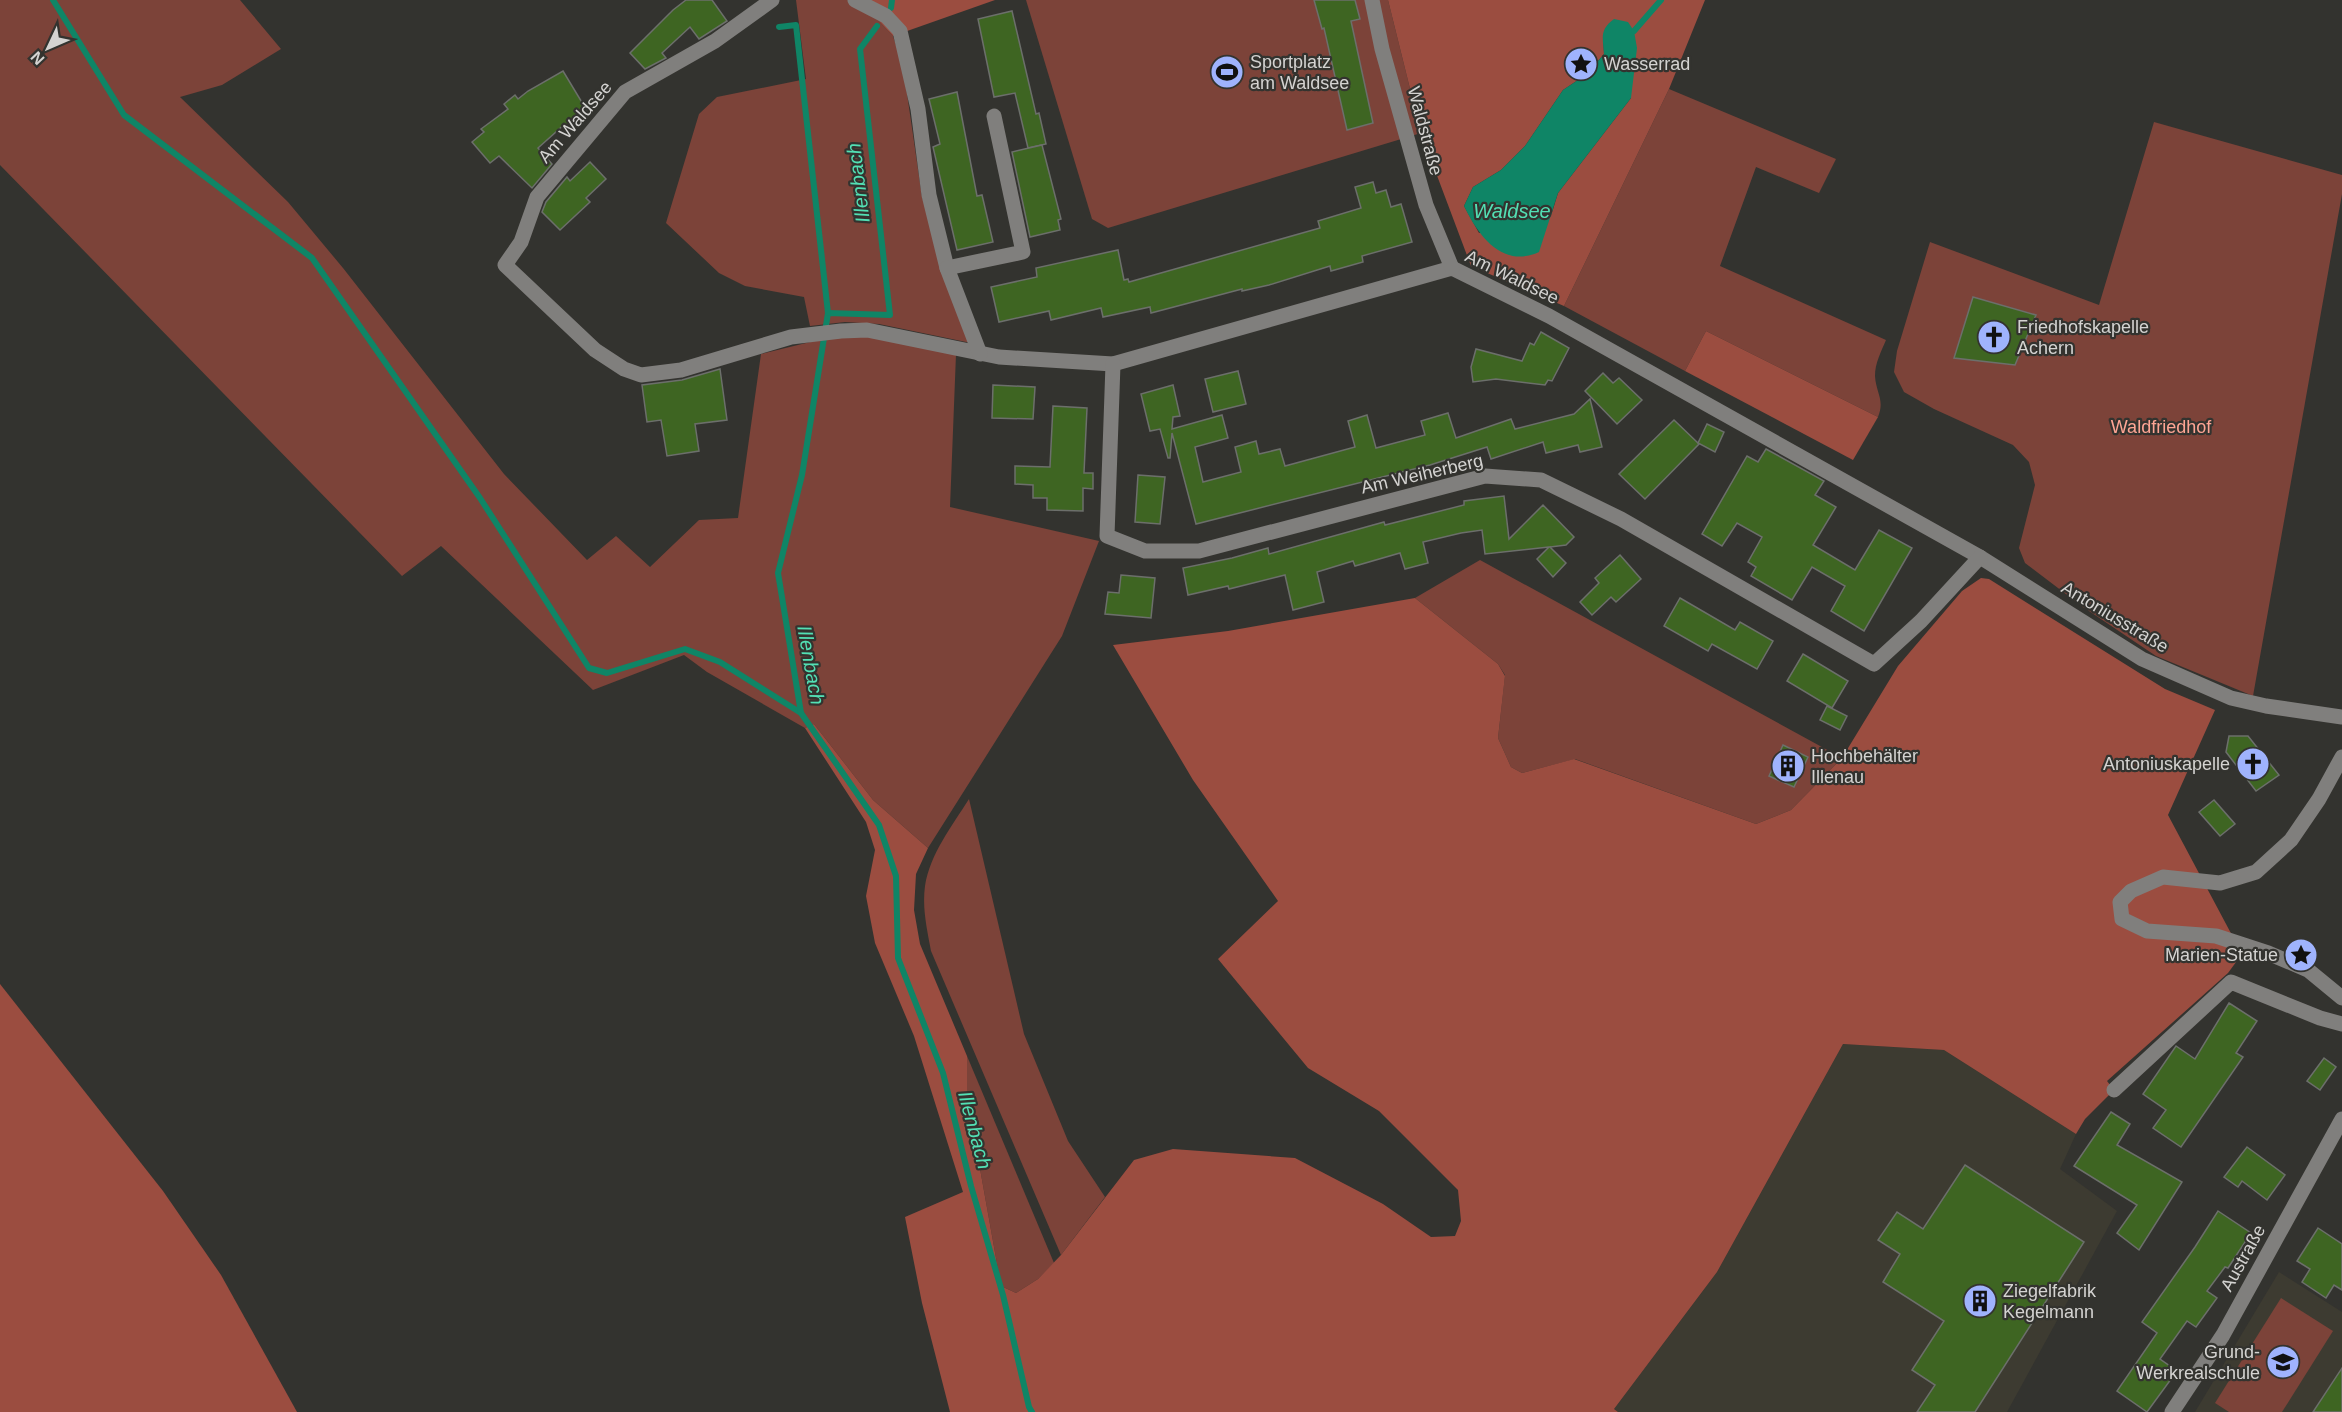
<svg xmlns="http://www.w3.org/2000/svg" width="2342" height="1412" font-family="Helvetica,sans-serif">
	<rect width="100%" height="100%" fill="#33332f"/>
	<!-- built -->
	<g fill="#3d3b31">
		<path d="M1843,1044L1944,1050L2076,1134L2060,1169L2117,1211L2007,1412H1618L1614,1409L1717,1272Z"/>
		<path d="M2279,1272L2342,1312V1412H2195Z"/>
	</g>
	<!-- green -->
	<g fill="#7c4339">
		<path d="M0,0H240L281,49L222,85L180,97L288,202L343,268L504,474L587,560L616,536L650,567L699,520L738,518L761,354L843,334L869,336L956,354L950,507L1099,541L1062,636L928,848L873,800L814,724L805,728L707,672L684,655L593,690L441,546L402,576L0,165Z"/>
		<path d="M796,0H859L893,36L903,66L922,197L971,343L879,324L845,322L810,326L804,297L745,286L719,273L666,223L699,114L717,97L806,79Z"/>
		<path d="M1026,0H1388L1421,133L1108,228L1092,219Z"/>
		<path d="M1669,89L1836,159L1819,193L1756,167L1720,266L1886,340C1881,352 1875,363 1875,376C1876,393 1885,400 1878,417L1706,331L1685,371L1564,306Z"/>
		<path d="M2154,122L2342,175V194L2253,696L2156,656L2083,607L2025,563L2019,548L2035,485L2029,462L2013,445L1934,409L1904,392L1894,372L1897,351L1930,242L2099,305Z"/>
		<path d="M1480,560L1842,758L1791,810L1756,824L1575,759L1522,773L1511,767L1498,738L1505,675L1498,664L1415,598Z"/>
		<path d="M969,799L1024,1034L1068,1141L1105,1197L1061,1255L931,951C927,929 922,908 925,886C930,854 952,826 969,799Z"/>
		<path d="M967,1056L1054,1263L1038,1279L1016,1293L1001,1286L967,1096Z"/>
		<path d="M2281,1298L2333,1331L2282,1412H2229L2215,1403Z"/>
	</g>
	<!-- forest -->
	<g fill="#9b4d40" fill-rule="evenodd">
		<path d="M859,0H995L893,36Z"/>
		<path d="M1388,0H1705L1669,89L1564,306L1471,266L1421,133ZM1603,34L1631,98L1558,193L1551,216L1479,233L1464,206L1473,187L1501,170L1525,146L1563,90L1587,74L1604,54Z"/>
		<path d="M1706,331L1878,417L1853,460L1685,371Z"/>
		<path d="M1981,578L1989,579L2165,689L2215,710L2168,815L2242,954L2228,973L2107,1081L2114,1090L2085,1119L2076,1134L1944,1050L1843,1044L1717,1272L1614,1409L1618,1412H950L922,1303L905,1217L963,1192L914,1036L875,943L866,896L875,850L866,822L805,728L814,724L873,800L928,848L916,874L914,910L920,944L967,1056V1096L1001,1286L1016,1293L1038,1279L1061,1255L1134,1160L1173,1149L1295,1158L1383,1204L1431,1237L1455,1236L1461,1221L1458,1190L1379,1111L1308,1068L1218,959L1278,901L1193,780L1113,645L1228,631L1415,598L1498,664L1505,676L1498,738L1511,767L1522,773L1574,759L1756,824L1791,810L1842,758L1898,666L1962,591Z"/>
		<path d="M0,984L163,1191L221,1275L297,1412H0Z"/>
	</g>
	<!-- water -->
	<path fill="#0f8566" d="M1614,19L1628,22L1634,31L1637,48L1631,98L1558,193L1539,252C1502,269 1478,235 1464,206L1473,187L1501,170L1525,146L1563,90L1587,74L1604,54C1603,38 1599,30 1614,19Z"/>
	<g fill="none" stroke-linecap="round" stroke-linejoin="round">
		<!-- stream -->
		<g stroke="#0f8566" stroke-width="6">
			<path d="M53,0L124,115L312,258L480,498L589,668L607,673L685,649L720,662L801,713"/>
			<path d="M891,8L892,0"/>
			<path d="M877,26L860,49L890,315L828,313L802,475L778,573L801,713L879,825L896,876L898,958L943,1073L971,1186L1003,1295L1029,1407L1032,1412"/>
			<path d="M779,27L796,25L828,313"/>
			<path d="M1634,31L1661,0"/>
		</g>
	</g>
	<!-- building -->
	<g fill="#3e6522" stroke="#6c6f6b" stroke-width="1.5">
		<path d="M686,0H712L727,21L699,39L690,27L662,53L666,58L645,69L630,53L673,10Z"/>
		<path d="M1314,0H1355L1360,19L1351,21L1373,123L1347,130L1324,28L1322,29Z"/>
		<path d="M1012,11L1036,114L1039,113L1046,144L1028,148L1015,93L994,97L978,19Z"/>
		<path d="M563,71L589,114L567,127L565,124L538,148L552,164L532,188L499,156L490,163L472,142L484,132L481,129L508,109L504,104L515,95L518,99L528,91Z"/>
		<path d="M957,92L977,196L982,195L993,242L957,250L933,147L940,144L929,99Z"/>
		<path d="M1042,145L1061,219L1058,220L1060,230L1030,237L1012,152Z"/>
		<path d="M590,162L606,179L586,198L590,202L560,230L542,212L546,202L567,177L570,181Z"/>
		<path d="M1373,182L1376,193L1386,190L1391,207L1401,204L1412,242L1362,256L1363,262L1331,271L1330,266L1269,285L1242,291V289L1151,313L1150,307L1103,317L1101,308L1051,320L1049,311L999,322L991,287L1037,277L1036,268L1118,250L1124,280L1128,279L1129,282L1320,228L1318,221L1361,208L1355,187Z"/>
		<path d="M1973,297L2036,315L2015,365L1954,358Z"/>
		<path d="M1541,332L1569,348L1552,381L1548,380L1545,385L1496,379L1473,382L1471,367L1476,349L1522,361L1530,343L1534,345Z"/>
		<path d="M720,369L727,420L695,424L699,451L667,456L661,420L647,422L642,385L682,380Z"/>
		<path d="M1238,371L1246,404L1213,412L1205,379Z"/>
		<path d="M1603,373L1613,383L1619,378L1642,400L1617,424L1585,391Z"/>
		<path d="M993,385L1035,387L1033,419L992,418Z"/>
		<path d="M1173,385L1180,416L1173,417L1172,429L1222,415L1228,438L1195,447L1203,482L1241,472L1235,447L1256,441L1259,454L1280,449L1285,466L1355,447L1348,421L1367,415L1376,448L1425,435L1421,421L1448,413L1456,438L1511,419L1515,429L1574,414L1590,399L1602,447L1580,452L1578,445L1546,453L1543,442L1491,459L1487,447L1430,465L1196,524L1172,433L1170,458H1168L1160,429L1150,431L1141,394Z"/>
		<path d="M1053,406L1087,408L1084,473H1093V489L1083,488V511L1047,510V498H1033V485L1015,484V466L1050,467Z"/>
		<path d="M1674,420L1699,444L1645,499L1619,474Z"/>
		<path d="M1707,424L1724,432L1715,452L1698,443Z"/>
		<path d="M1766,449L1824,481L1815,495L1836,507L1813,545L1855,570L1879,530L1912,548L1864,631L1831,611L1845,586L1812,567L1792,600L1751,576L1756,567L1748,562L1762,537L1737,523L1722,546L1702,534L1747,456L1758,462Z"/>
		<path d="M1138,475L1165,477L1160,524L1135,522Z"/>
		<path d="M1504,496L1509,539L1543,505L1574,537L1566,545L1550,547L1566,563L1553,577L1537,559L1549,547L1485,554L1482,530L1461,533L1423,542L1428,563L1405,569L1400,553L1355,566L1353,561L1317,572L1324,602L1293,610L1285,575L1229,589L1228,586L1188,595L1183,568L1232,558L1268,548L1269,554L1384,522L1385,525L1464,505V501Z"/>
		<path d="M1620,555L1641,579L1616,602L1611,597L1592,615L1580,602L1599,583L1595,578Z"/>
		<path d="M1121,575L1155,578L1151,618L1105,614L1108,592L1119,593Z"/>
		<path d="M1680,598L1735,630L1740,622L1773,641L1757,669L1712,644L1708,651L1664,626Z"/>
		<path d="M1803,654L1848,681L1832,708L1787,681Z"/>
		<path d="M1827,706L1847,716L1840,730L1820,720Z"/>
		<path d="M2229,736H2248L2279,775L2256,791L2226,752Z"/>
		<path d="M1783,745L1808,757L1794,787L1769,776Z"/>
		<path d="M2214,800L2235,824L2220,836L2199,812Z"/>
		<path d="M2229,1003L2257,1021L2236,1053L2243,1057L2181,1147L2153,1128L2166,1110L2143,1094L2176,1046L2195,1059Z"/>
		<path d="M2324,1058L2336,1067L2320,1090L2307,1081Z"/>
		<path d="M2111,1112L2130,1124L2117,1145L2182,1182L2139,1250L2117,1233L2137,1205L2074,1166Z"/>
		<path d="M2247,1147L2285,1175L2267,1200L2242,1181L2238,1187L2224,1177Z"/>
		<path d="M1965,1165L2084,1242L1975,1412H1917L1935,1385L1912,1370L1944,1321L1883,1282L1900,1254L1878,1240L1897,1212L1923,1229Z"/>
		<path d="M2218,1211L2251,1233L2228,1268L2225,1267L2207,1291L2217,1298L2196,1327L2187,1321L2160,1359L2177,1371L2147,1412L2117,1391L2157,1333L2142,1322L2195,1247Z"/>
		<path d="M2318,1228L2342,1244V1290L2334,1285L2326,1298L2302,1282L2310,1269L2297,1261Z"/>
		<path d="M2342,1368V1412H2313Z"/>
	</g>
	<g fill="none" stroke-linecap="round" stroke-linejoin="round">
		<!-- minor -->
		<g stroke="#807f7d" stroke-width="15">
			<path d="M772,0L715,41L625,92L537,197L521,242L505,265L595,350L624,369L641,375L681,370L791,337L841,331L867,330L999,357L1113,364L1452,268L1549,316L1980,557L2142,659L2231,698L2266,706L2342,717"/>
			<path d="M855,0L886,16L900,31L918,109L929,195L947,268L980,354"/>
			<path d="M1372,0L1382,49L1426,205L1452,268"/>
			<path d="M947,268L1023,252L994,116"/>
			<path d="M1113,364L1107,536L1145,551H1199L1485,476L1541,480L1621,519L1874,664L1921,621L1980,557"/>
			<path d="M2342,757L2319,799L2291,840L2256,872L2220,883L2163,877L2131,891L2120,902L2122,919L2147,931L2216,936L2268,953L2308,970L2342,998"/>
			<path d="M2114,1090L2231,982L2320,1018L2342,1024"/>
			<path d="M2172,1412L2223,1335L2342,1119"/>
		</g>
	</g>
	<!-- icons -->
	<defs>
		<g id="sight-disc" transform="scale(1.725)"><circle r="9.5" fill="#9fb3fd" stroke="#33332f"/><path d="M0-6L1.8-2.2L6-1.7L2.9 1.2L3.7 5.4L0 3.3L-3.7 5.4L-2.9 1.2L-6-1.7L-1.8-2.2Z" fill="#111"/></g>
		<g id="stadium-disc" transform="scale(1.725)"><circle r="9.5" fill="#9fb3fd" stroke="#33332f"/><path d="M0-5a6.5 5 0 1 0 0 10a6.5 5 0 1 0 0-10ZM-3.5-1.8h7v3.6h-7Z" fill="#111"/></g>
		<g id="church-disc" transform="scale(1.725)"><circle r="9.5" fill="#9fb3fd" stroke="#33332f"/><path d="M-1.2-6h2.4v3.5h3.3v2.4h-3.3V6h-2.4V-.1h-3.3v-2.4h3.3Z" fill="#111"/></g>
		<g id="building-disc" transform="scale(1.725)"><circle r="9.5" fill="#9fb3fd" stroke="#33332f"/><path d="M-4-6H4V6H1V3H-1V6H-4ZM-2.5-4.3h1.7v1.8h-1.7ZM.8-4.3h1.7v1.8H.8ZM-2.5-1h1.7V.8h-1.7ZM.8-1h1.7V.8H.8Z" fill="#111"/></g>
		<g id="school-disc" transform="scale(1.725)"><circle r="9.5" fill="#9fb3fd" stroke="#33332f"/><path d="M0-5L7-2L0 1L-7-2ZM-4 1L0 2.5L4 1V4Q0 6-4 4Z" fill="#111"/></g>
	</defs>
	<g fill-rule="evenodd">
		<use href="#sight-disc" x="1581" y="64"/>
		<use href="#stadium-disc" x="1227" y="72"/>
		<use href="#church-disc" x="1994" y="337"/>
		<use href="#church-disc" x="2253" y="764"/>
		<use href="#building-disc" x="1788" y="766"/>
		<use href="#sight-disc" x="2301" y="955"/>
		<use href="#building-disc" x="1980" y="1301"/>
		<use href="#school-disc" x="2283" y="1362"/>
	</g>
	<g text-anchor="middle" dominant-baseline="central" stroke-width="4.5" stroke-linejoin="round" paint-order="stroke">
		<!-- poi labels -->
		<g font-size="18" fill="#d4d3d1" stroke="#33332f" text-anchor="start">
			<text x="1250" y="62">Sportplatz<tspan x="1250" dy="21">am Waldsee</tspan></text>
			<text x="1604" y="64">Wasserrad</text>
			<text x="2017" y="327">Friedhofskapelle<tspan x="2017" dy="21">Achern</tspan></text>
			<text x="1811" y="756">Hochbehälter<tspan x="1811" dy="21">Illenau</tspan></text>
			<text x="2230" y="764" text-anchor="end">Antoniuskapelle</text>
			<text x="2278" y="955" text-anchor="end">Marien-Statue</text>
			<text x="2003" y="1291">Ziegelfabrik<tspan x="2003" dy="21">Kegelmann</tspan></text>
			<text x="2260" y="1352" text-anchor="end">Grund-<tspan x="2260" dy="21">Werkrealschule</tspan></text>
		</g>
		<!-- street labels -->
		<g font-size="18" fill="#d4d3d1" stroke="#33332f">
			<text transform="translate(575 122) rotate(-49)">Am Waldsee</text>
			<text transform="translate(1425 131) rotate(75)">Waldstraße</text>
			<text transform="translate(1512 277) rotate(26)">Am Waldsee</text>
			<text transform="translate(1422 474) rotate(-13)">Am Weiherberg</text>
			<text transform="translate(2115 617) rotate(31)">Antoniusstraße</text>
			<text transform="translate(2243 1258) rotate(-61)">Austraße</text>
		</g>
		<!-- park labels -->
		<g font-size="18" fill="#fea594" stroke="#33332f">
			<text x="2161" y="427">Waldfriedhof</text>
		</g>
		<!-- water labels -->
		<g font-size="20" font-style="italic" fill="#53e0b4" stroke="#33332f">
			<text transform="translate(858 183) rotate(-97)">Illenbach</text>
			<text x="1512" y="211">Waldsee</text>
			<text transform="translate(811 665) rotate(80)">Illenbach</text>
			<text transform="translate(975 1130) rotate(75)">Illenbach</text>
		</g>
	</g>
	<!-- north arrow -->
	<g transform="translate(48 48) rotate(226)" stroke="#33332f" stroke-width="4.5" paint-order="stroke">
	<path d="M0-4.5L10 22L0 15L-10 22Z" fill="#d4d3d1"/>
	<text y="-9" font-size="16" font-weight="bold" text-anchor="middle" fill="#d4d3d1">N</text>
	</g>
</svg>
